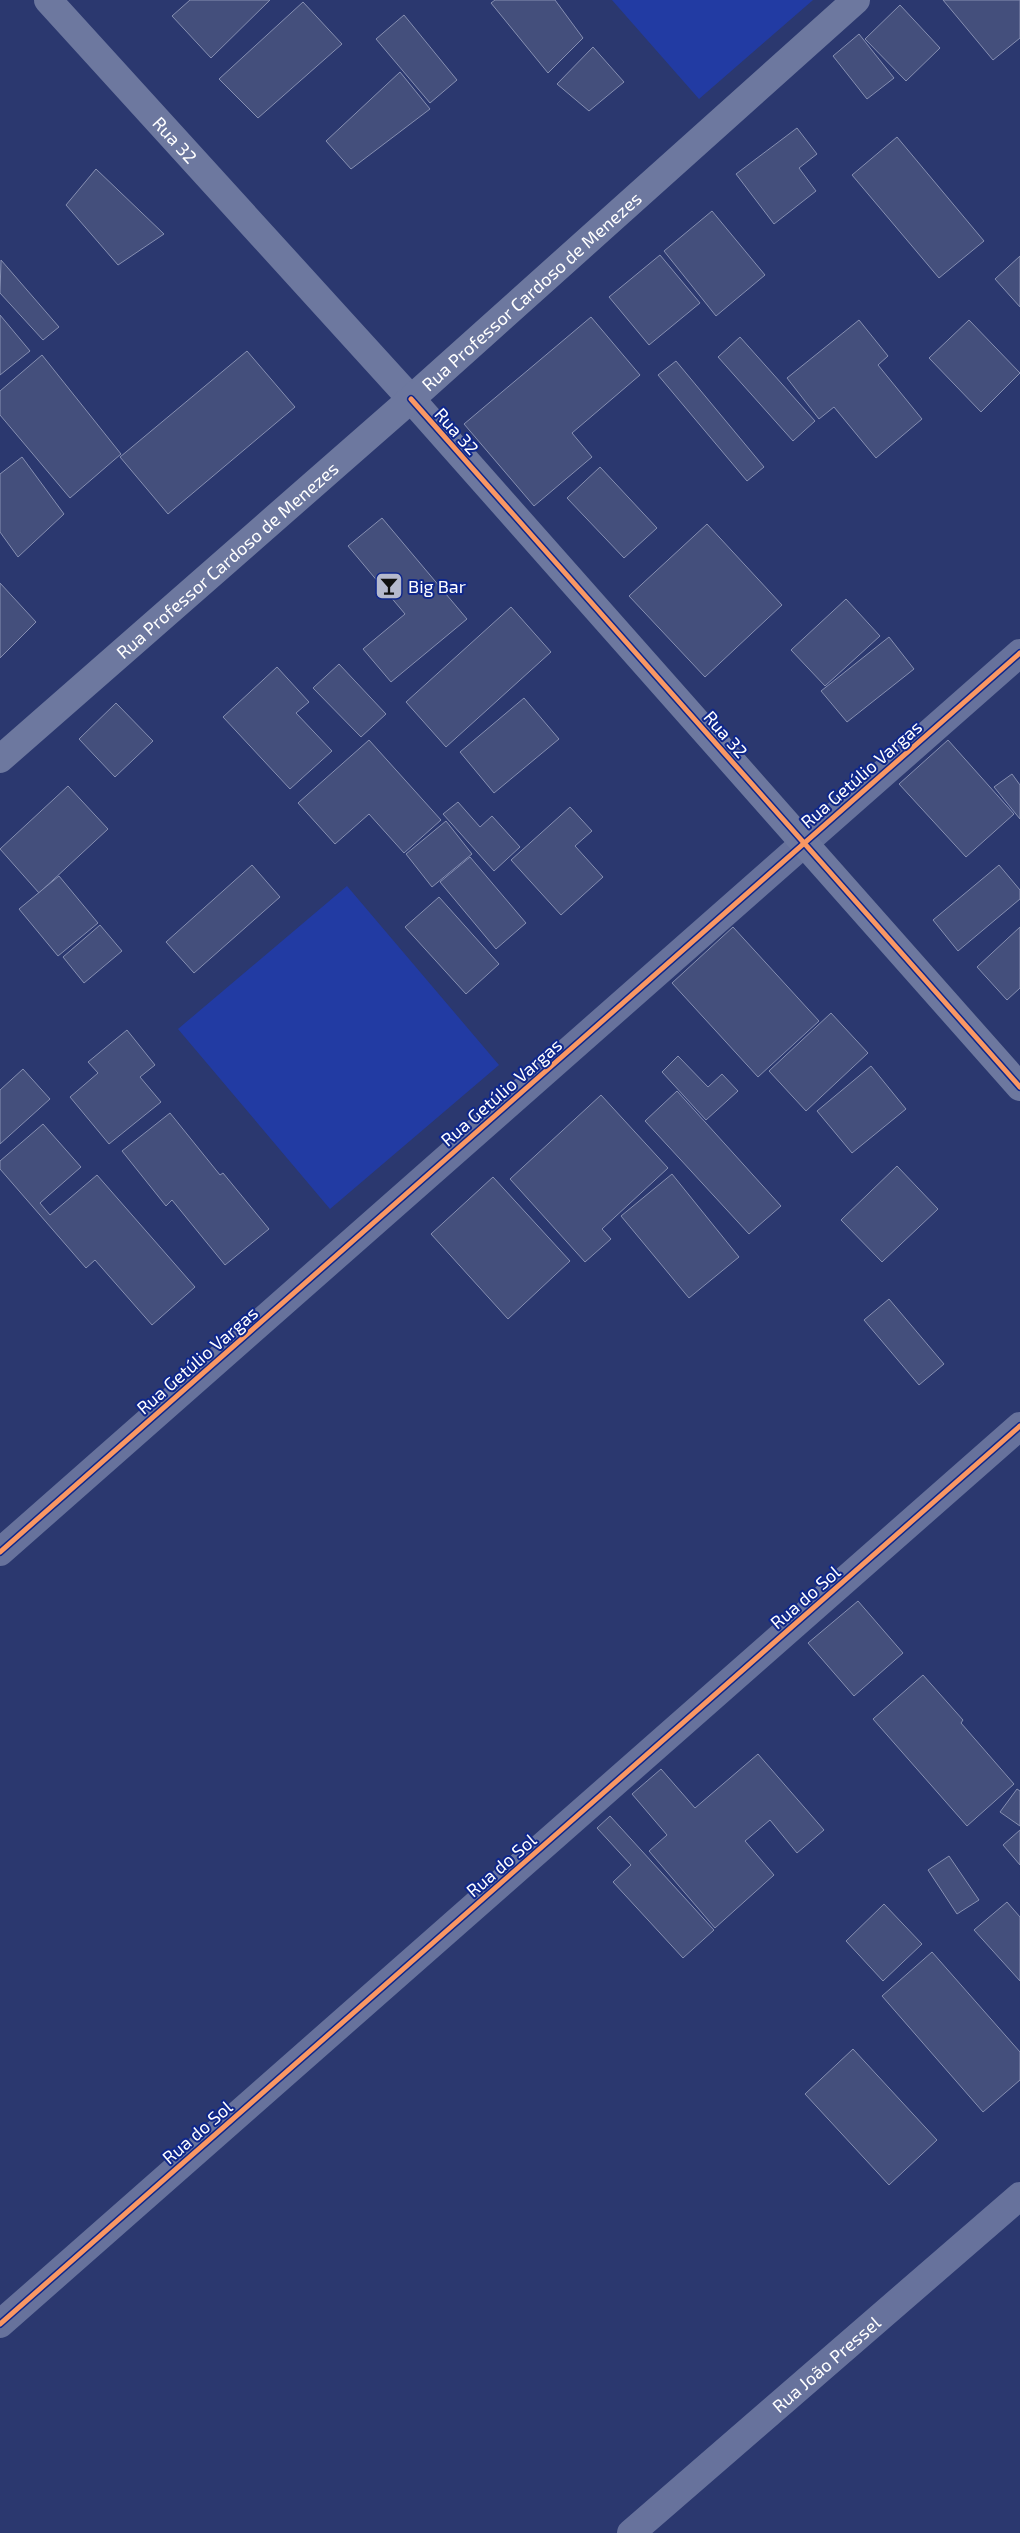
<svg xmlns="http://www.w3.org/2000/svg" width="1020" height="2533" font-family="'Exo 2',sans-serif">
	<rect width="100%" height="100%" fill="#2b386f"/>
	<!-- green -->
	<g fill="#223ba3">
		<path d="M612,0H813L699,99Z"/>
		<path d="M347,886L499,1065L330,1209L178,1029Z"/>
	</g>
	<!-- building -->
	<g fill="#444f7c" stroke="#868fb2">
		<path d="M190,0H270L211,58L172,16Z"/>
		<path d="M495,0H555L583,38L548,73L491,3Z"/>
		<path d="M943,0H1020V38L993,60Z"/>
		<path d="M303,2L342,44L258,118L219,79Z"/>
		<path d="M900,5L940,48L906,81L865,39Z"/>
		<path d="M404,15L457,80L430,103L376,39Z"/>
		<path d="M859,34L894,78L867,99L833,56Z"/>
		<path d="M593,47L624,82L589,111L557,84Z"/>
		<path d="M400,72L430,109L351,169L326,141Z"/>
		<path d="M797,128L817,154L799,168L816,191L774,224L736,174Z"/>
		<path d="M897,137L984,241L939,278L852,175Z"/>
		<path d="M96,169L164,234L118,265L66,205Z"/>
		<path d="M712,211L765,275L716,316L664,251Z"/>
		<path d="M660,255L700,303L649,345L609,297Z"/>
		<path d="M1020,256V307L995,279Z"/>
		<path d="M1,260L59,327L43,340L0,293Z"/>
		<path d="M0,315L30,351L0,375Z"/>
		<path d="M591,317L640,375L572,433L592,457L534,506L464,424Z"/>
		<path d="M859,320L888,356L878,365L922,419L876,458L834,407L819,419L787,378Z"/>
		<path d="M969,320L1020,373L981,412L929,358Z"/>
		<path d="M740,337L815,421L793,441L718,357Z"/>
		<path d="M247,351L295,407L168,514L120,457Z"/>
		<path d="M42,355L121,454L70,498L0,415V391Z"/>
		<path d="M676,361L764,467L747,481L658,375Z"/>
		<path d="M22,457L64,514L18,557L0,532V474Z"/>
		<path d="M600,467L657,528L624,558L567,498Z"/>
		<path d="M382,518L467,619L391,682L363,649L405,614L348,546Z"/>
		<path d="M707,524L782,605L705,677L629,596Z"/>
		<path d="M0,583L36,622L0,658Z"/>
		<path d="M846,599L880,636L825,686L791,650Z"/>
		<path d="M511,607L551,652L446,747L406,702Z"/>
		<path d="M889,637L914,669L847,722L821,691Z"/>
		<path d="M339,664L386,714L361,737L313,688Z"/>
		<path d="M277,667L309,702L296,713L332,751L290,789L223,717Z"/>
		<path d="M524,698L559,739L494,793L460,752Z"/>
		<path d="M116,703L153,741L115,777L79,739Z"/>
		<path d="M369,740L441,820L404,853L369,814L335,844L298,803Z"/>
		<path d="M948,740L1014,814L966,857L899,784Z"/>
		<path d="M1012,774L1020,785V819L994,787Z"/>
		<path d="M68,786L108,829L39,893L0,849Z"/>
		<path d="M458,802L480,827L492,816L520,847L494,871L443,814Z"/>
		<path d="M570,807L592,831L575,846L603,877L561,915L511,860Z"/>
		<path d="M446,821L472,854L432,887L406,854Z"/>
		<path d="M470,857L526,923L496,949L440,882Z"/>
		<path d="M252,865L280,897L194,973L166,942Z"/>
		<path d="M999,865L1020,890V899L958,951L933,920Z"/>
		<path d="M59,876L98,923L58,956L19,909Z"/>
		<path d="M439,897L499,964L466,994L405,927Z"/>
		<path d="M100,925L122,951L84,983L63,957Z"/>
		<path d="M733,927L819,1021L758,1077L672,983Z"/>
		<path d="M1020,927V988L1007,1000L977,967Z"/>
		<path d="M831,1013L868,1053L806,1111L769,1071Z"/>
		<path d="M127,1030L155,1065L140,1077L161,1102L109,1144L70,1097L98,1073L88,1062Z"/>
		<path d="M678,1056L708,1087L722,1074L738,1091L706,1120L662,1072Z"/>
		<path d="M871,1066L906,1109L852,1153L817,1111Z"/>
		<path d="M23,1069L50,1099L0,1144V1090Z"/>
		<path d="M677,1091L781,1206L749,1234L645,1121Z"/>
		<path d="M601,1095L668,1168L602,1229L611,1239L585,1262L510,1179Z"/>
		<path d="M170,1113L220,1175L223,1173L269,1229L225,1265L172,1200L166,1206L122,1151Z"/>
		<path d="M43,1124L81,1167L40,1203L50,1215L97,1175L195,1287L152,1325L95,1260L86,1268L0,1169V1161Z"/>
		<path d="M897,1166L938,1209L882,1262L841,1220Z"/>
		<path d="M672,1174L739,1257L689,1298L621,1216Z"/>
		<path d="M493,1177L570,1261L508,1319L431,1234Z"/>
		<path d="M889,1299L944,1364L919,1385L864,1320Z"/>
		<path d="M858,1601L903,1653L854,1696L808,1643Z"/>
		<path d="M923,1675L963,1720L961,1723L1014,1784L967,1826L873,1719Z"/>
		<path d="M758,1754L824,1830L797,1853L770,1820L745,1841L774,1875L715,1928L649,1851L667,1835L632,1794L661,1769L695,1808Z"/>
		<path d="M1017,1789L1020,1791V1826L1000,1812Z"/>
		<path d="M610,1816L714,1930L683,1958L613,1882L631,1865L597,1828Z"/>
		<path d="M1020,1830V1865L1003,1845Z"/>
		<path d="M949,1856L979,1900L957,1914L928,1870Z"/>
		<path d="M1007,1902L1020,1917V1981L974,1930Z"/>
		<path d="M884,1904L922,1944L883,1981L846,1941Z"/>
		<path d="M932,1952L1020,2052V2080L983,2112L882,1996Z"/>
		<path d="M853,2049L937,2140L889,2185L805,2094Z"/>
	</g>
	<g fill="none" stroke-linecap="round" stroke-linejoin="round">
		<!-- minor -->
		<g stroke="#67729c" stroke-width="28">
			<path d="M0,1552L1020,653"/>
			<path d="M0,2324L1020,1426"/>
			<path id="s1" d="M631,2533L1020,2196"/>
		</g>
		<!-- secondary -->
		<g stroke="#6d789f" stroke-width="28">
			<path id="s2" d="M48,0L411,399L1020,1087"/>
			<path id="s3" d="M0,759L411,399L856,0"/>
		</g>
		<!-- cycleway casing -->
		<g stroke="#0f278b" stroke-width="8">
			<g id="cycleway">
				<path d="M411,399L1020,1087"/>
				<path d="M0,1552L1020,653"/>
				<path d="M0,2324L1020,1426"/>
			</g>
		</g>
		<!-- cycleway -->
		<use href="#cycleway" stroke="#f99763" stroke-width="5"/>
	</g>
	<!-- icons -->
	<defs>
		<g id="bar-square" transform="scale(1.4375)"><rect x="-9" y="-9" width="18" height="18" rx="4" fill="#b5b9cd" stroke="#0f278b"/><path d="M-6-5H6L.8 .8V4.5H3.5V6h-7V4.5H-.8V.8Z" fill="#111"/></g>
	</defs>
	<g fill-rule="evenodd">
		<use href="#bar-square" x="389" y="586"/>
	</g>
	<g text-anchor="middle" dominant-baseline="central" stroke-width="4" stroke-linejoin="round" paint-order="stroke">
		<!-- street labels -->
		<g font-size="18" fill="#fff" stroke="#0f278b">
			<text stroke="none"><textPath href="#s2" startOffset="189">Rua 32</textPath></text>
			<text stroke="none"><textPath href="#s3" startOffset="708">Rua Professor Cardoso de Menezes</textPath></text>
			<text transform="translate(457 431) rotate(48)">Rua 32</text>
			<text stroke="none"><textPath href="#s3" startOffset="302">Rua Professor Cardoso de Menezes</textPath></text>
			<text transform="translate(726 734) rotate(49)">Rua 32</text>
			<text transform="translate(861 774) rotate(-41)">Rua Getúlio Vargas</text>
			<text transform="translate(501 1092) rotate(-41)">Rua Getúlio Vargas</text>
			<text transform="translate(197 1360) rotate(-41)">Rua Getúlio Vargas</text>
			<text transform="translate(805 1597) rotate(-41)">Rua do Sol</text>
			<text transform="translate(501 1865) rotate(-41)">Rua do Sol</text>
			<text transform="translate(197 2132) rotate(-41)">Rua do Sol</text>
			<text stroke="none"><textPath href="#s1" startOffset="258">Rua João Pressel</textPath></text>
		</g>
		<!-- poi labels -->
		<g font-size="18" fill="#fff" stroke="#0f278b" text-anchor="start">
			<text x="408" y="586">Big Bar</text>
		</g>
	</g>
</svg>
